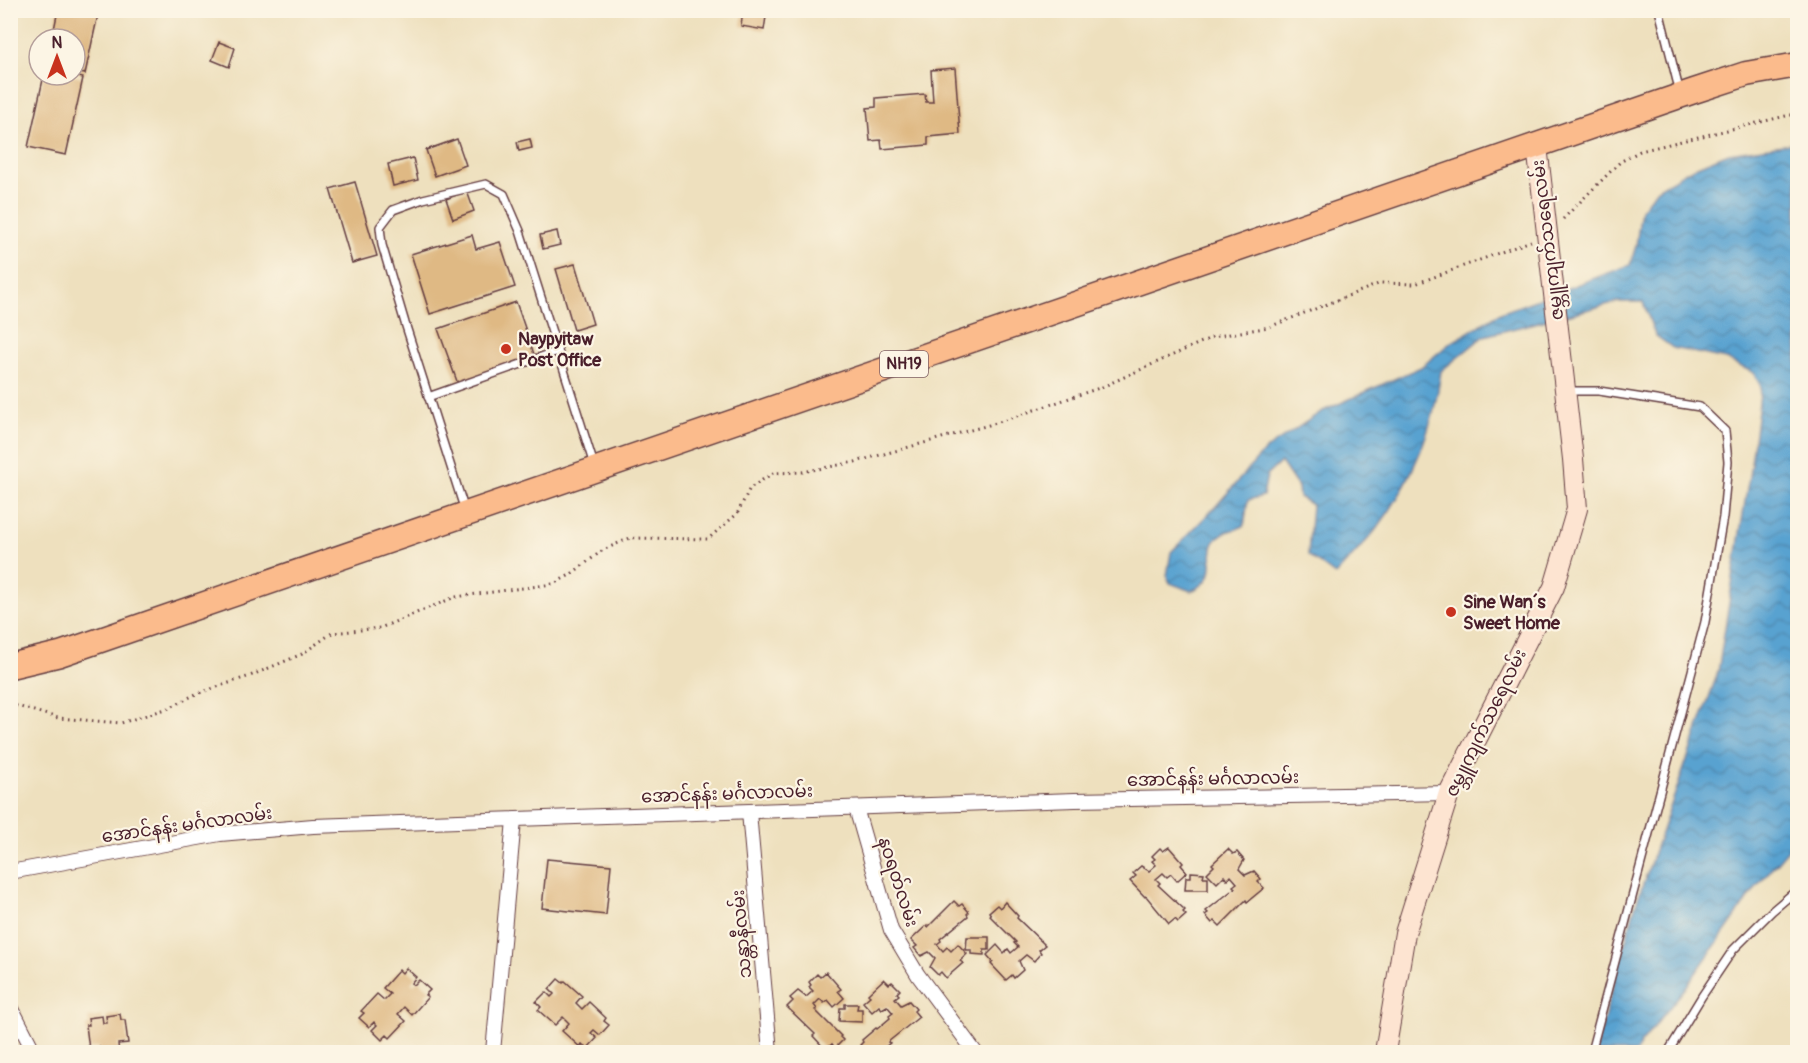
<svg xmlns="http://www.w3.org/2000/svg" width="1808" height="1063" font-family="Pangolin,'Noto Sans Myanmar',sans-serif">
	<defs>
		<pattern id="water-waves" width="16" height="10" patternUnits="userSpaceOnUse" patternTransform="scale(1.5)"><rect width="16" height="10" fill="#59a2d0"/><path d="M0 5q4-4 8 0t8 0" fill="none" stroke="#4c83a9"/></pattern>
	</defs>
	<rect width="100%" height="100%" fill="#fcf5e5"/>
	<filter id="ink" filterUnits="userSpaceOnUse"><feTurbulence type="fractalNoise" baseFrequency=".0167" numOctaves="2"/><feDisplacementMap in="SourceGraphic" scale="12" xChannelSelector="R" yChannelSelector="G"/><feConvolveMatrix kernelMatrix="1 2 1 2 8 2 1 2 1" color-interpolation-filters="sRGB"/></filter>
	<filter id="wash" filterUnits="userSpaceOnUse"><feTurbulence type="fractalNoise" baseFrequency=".008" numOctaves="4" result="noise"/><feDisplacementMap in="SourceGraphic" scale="24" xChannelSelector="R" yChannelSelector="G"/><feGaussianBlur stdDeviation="1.35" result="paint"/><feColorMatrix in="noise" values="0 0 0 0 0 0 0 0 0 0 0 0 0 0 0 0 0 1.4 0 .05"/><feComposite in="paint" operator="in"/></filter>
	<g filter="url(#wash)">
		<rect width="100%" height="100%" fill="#eee0be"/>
		<!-- water -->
		<path fill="url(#water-waves)" stroke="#52607e" stroke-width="1.5" d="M1797,143V839L1757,886L1686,987L1641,1043L1636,1052H1595L1635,907L1718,672L1751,464L1761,387L1754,373L1726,359L1673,348L1655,335L1643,302H1617L1484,336L1441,371C1434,427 1412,482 1378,527C1365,544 1349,559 1335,575L1308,555L1312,505L1299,497L1298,487L1281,462L1267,475L1263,496L1248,500L1244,526C1237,529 1227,531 1221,535C1199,550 1227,577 1191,591L1170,583L1167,576L1171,552L1217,505L1265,450L1321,412L1421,367L1449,344L1498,314L1630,265L1636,246L1641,210L1657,189L1695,167L1729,153Z"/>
		<g id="blocks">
			<!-- building -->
			<g fill="#dfb984">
				<path d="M58,10H99L85,74L75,72V39H52Z"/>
				<path d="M743,10H767L764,30L741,26Z"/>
				<path d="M219,42L235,48L229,67L212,60Z"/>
				<path d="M955,68L960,134L928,137V145L882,149L881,140L870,141L867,108L876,107V98L925,94L926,102H933L931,70Z"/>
				<path d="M44,75H71L83,78L66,155L28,147Z"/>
				<path d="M457,139L466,165L435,176L426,150Z"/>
				<path d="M530,139L532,148L519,151L517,142Z"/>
				<path d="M413,158L418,180L393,186L388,164Z"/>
				<path d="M355,182L377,256L352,263L330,189Z"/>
				<path d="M467,191L474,211L453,219L446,199Z"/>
				<path d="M557,231L560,245L543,249L540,235Z"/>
				<path d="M472,235L476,249L500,242L515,287L430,314L411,254Z"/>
				<path d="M575,264L593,324L574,330L556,269Z"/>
				<path d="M516,302L535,357L458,384L438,329Z"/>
				<path d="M1169,847L1183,863L1181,865L1187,872L1177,881L1171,874L1167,877L1163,873L1156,879L1160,883L1158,885L1185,910L1183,912L1186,915L1178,922L1175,919L1169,924L1146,896L1145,897L1130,881L1136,876L1133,873L1141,866L1149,871L1156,865L1152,861L1155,859L1152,856L1160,848L1163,851Z"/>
				<path d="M1228,849L1233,854L1237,852L1244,860L1239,869L1245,875L1254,871L1261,879L1258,882L1264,888L1247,902L1246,900L1220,926L1215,921L1212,923L1205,915L1208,913L1206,911L1235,888L1233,886L1237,883L1231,876L1227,880L1224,876L1217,883L1207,873L1214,866L1212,864Z"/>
				<path d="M547,859L611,865L606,915L542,908Z"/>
				<path d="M1191,872L1204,873L1203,877H1208V890H1185L1186,877H1191Z"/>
				<path d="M954,901L959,906L962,904L969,912L967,914L968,916L940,939L941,941L937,944L943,951L947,947L951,951L958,944L967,954L960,961L963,963L946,978L941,972L938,975L930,967L935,958L929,952L921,956L914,948L917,946L911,940L927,925L928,927Z"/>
				<path d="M1005,902L1018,916L1017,918L1045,945L1039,950L1041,953L1034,961L1026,955L1019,961L1023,970L1014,978L1012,975L1006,980L991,964L993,962L987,955L997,945L1004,953L1008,949L1011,953L1018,947L1014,943L1016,942L990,916L991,915L989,912L997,905L1000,908Z"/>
				<path d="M967,937H989V950H984V955L971,954V950H966Z"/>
				<path d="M406,968L416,977L411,983L414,985L419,980L430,990L425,995L428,997L412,1015L404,1007L398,1014L406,1021L390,1038L387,1035L382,1040L372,1030L377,1025L374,1022L369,1027L359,1018L364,1013L361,1011L377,994L384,1000L390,994L383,988L399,970L402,973Z"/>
				<path d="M826,972L841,989L838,991L844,998L834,1007L828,1000L824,1003L820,999L814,1005L817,1009L815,1010L841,1036L840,1037L843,1040L835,1048L832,1044L826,1050L813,1036L815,1034L787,1007L793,1001L790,998L798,991L806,997L813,991L809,987L811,985L809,982L817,974L820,977Z"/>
				<path d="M558,979L563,983L565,981L582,996L576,1003L582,1009L589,1002L606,1018L604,1021L609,1025L600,1035L594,1030L591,1033L597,1038L587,1049L582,1044L580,1047L562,1031L569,1023L563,1017L555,1025L538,1010L541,1007L536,1002L546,992L551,997L554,994L549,989Z"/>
				<path d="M884,979L889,984L892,982L900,990L897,993L899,995L895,998L901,1005L909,1001L916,1009L914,1011L919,1017L888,1042L890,1043L879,1052H872L870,1050L867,1052L860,1045L863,1042L862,1040L876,1028L877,1029L890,1018L889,1016L893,1013L887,1006L882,1009L879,1006L872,1012L863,1002L870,996L868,994Z"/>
				<path d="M845,1004H858L857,1009H862V1022L839,1021L840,1008H845Z"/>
				<path d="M120,1014L121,1020H125L128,1043L118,1044L119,1052H99V1047L89,1049L86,1025H89L88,1018L102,1016L103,1023H107L106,1016Z"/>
			</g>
		</g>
	</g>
	<g filter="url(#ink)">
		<use href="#blocks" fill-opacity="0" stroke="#633c41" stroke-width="1.5"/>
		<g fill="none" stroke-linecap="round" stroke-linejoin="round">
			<!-- service casing -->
			<g stroke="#633c41" stroke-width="10">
				<g id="service">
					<path d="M1659,10L1680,93"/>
					<path d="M10,16L12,10"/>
					<path d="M1566,391H1599L1700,407L1725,431L1728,462L1723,517L1705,622L1591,1052"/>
					<path d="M428,397L558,351"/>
					<path d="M465,511L405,323L382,245L380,227L393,210L423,199L486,184L504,194L520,231L594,465"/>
					<path d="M1668,1052L1702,996L1733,950L1772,911L1798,889"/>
				</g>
			</g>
			<!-- minor casing -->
			<g stroke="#633c41" stroke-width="16">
				<g id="minor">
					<path d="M856,808L891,930L918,975L975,1052"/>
					<path d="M749,812L770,1052"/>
					<path d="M10,872L220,834L313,826L1075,800L1449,793"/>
					<path d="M10,1005L34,1052"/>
					<path d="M493,1052L514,820"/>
				</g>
			</g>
			<!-- secondary casing -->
			<g stroke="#633c41" stroke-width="22">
				<path id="secondary" d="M1385,1052L1405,933L1449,793L1554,587L1577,509L1573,459L1537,146"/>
			</g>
			<!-- trunk casing -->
			<g stroke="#633c41" stroke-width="27">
				<path id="trunk" d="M10,666L60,654L1694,91L1746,74L1798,65"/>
			</g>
			<!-- path -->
			<g stroke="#633c41" stroke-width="3" stroke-dasharray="1.5 4.5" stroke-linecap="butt">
				<path d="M1563,219L1620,162L1640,151L1790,115H1798"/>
				<path d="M10,704L58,718L121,723L169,708L196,694L250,676L302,654L332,633L380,628L455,597L553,584L570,575L603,550L630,538L708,539L737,514L750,488L773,473L802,472L855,462L996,423L1102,387L1213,337L1269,327L1381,283L1415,284L1531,241"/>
			</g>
			<!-- service -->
			<use href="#service" stroke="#fff" stroke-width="7"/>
			<!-- minor -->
			<use href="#minor" stroke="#fff" stroke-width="14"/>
			<!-- secondary -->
			<use href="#secondary" stroke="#fde4d1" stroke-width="20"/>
			<!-- trunk -->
			<use href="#trunk" stroke="#fbbb8c" stroke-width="24"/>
		</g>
	</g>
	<!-- markers -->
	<g fill="#c8321e" stroke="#fcf5e5" stroke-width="2">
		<circle cx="506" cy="349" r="6"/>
		<circle cx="1451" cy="612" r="6"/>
	</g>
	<g text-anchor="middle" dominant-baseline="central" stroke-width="4.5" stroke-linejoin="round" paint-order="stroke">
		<!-- shield labels -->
		<rect fill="#fcf5e5" stroke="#7f5f63" stroke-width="1.5" x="880" y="351" width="48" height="26" rx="4.5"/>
		<g font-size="16" font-weight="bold" fill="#4a1f2b">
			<text x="904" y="364">NH19</text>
		</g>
		<!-- street labels -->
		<g font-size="18" fill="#4a1f2b" stroke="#fcf5e5">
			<text transform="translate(1548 240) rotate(-97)">ဇမ္ဘူကျက်သရေလမ်း</text>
			<text transform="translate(1486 723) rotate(-64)">ဇမ္ဘူကျက်သရေလမ်း</text>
			<text transform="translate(1213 779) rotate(-1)">အောင်နန်း မင်္ဂလာလမ်း</text>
			<text transform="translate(727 794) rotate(-2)">အောင်နန်း မင်္ဂလာလမ်း</text>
			<text transform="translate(187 825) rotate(-8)">အောင်နန်း မင်္ဂလာလမ်း</text>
			<text transform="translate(898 882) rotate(72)">နဝရတ်လမ်း</text>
			<text transform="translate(742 934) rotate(-95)">သန္တာနီလမ်း</text>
		</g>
		<!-- poi labels -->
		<g font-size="18" font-weight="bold" fill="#4a1f2b" stroke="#fcf5e5" text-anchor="start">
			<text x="518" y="339">Naypyitaw<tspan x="518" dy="21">Post Office</tspan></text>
			<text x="1463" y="602">Sine Wan´s<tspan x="1463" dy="21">Sweet Home</tspan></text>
		</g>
	</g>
	<!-- margin -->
	<rect width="1808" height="1063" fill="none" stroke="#fcf5e5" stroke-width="36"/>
	<!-- north arrow -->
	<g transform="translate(57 57)"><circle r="28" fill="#fcf5e5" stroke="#b59f9b" stroke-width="1.5"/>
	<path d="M0-4.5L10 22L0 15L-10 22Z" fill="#c8321e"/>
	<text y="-9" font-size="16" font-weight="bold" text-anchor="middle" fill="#4a1f2b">N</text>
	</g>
</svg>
